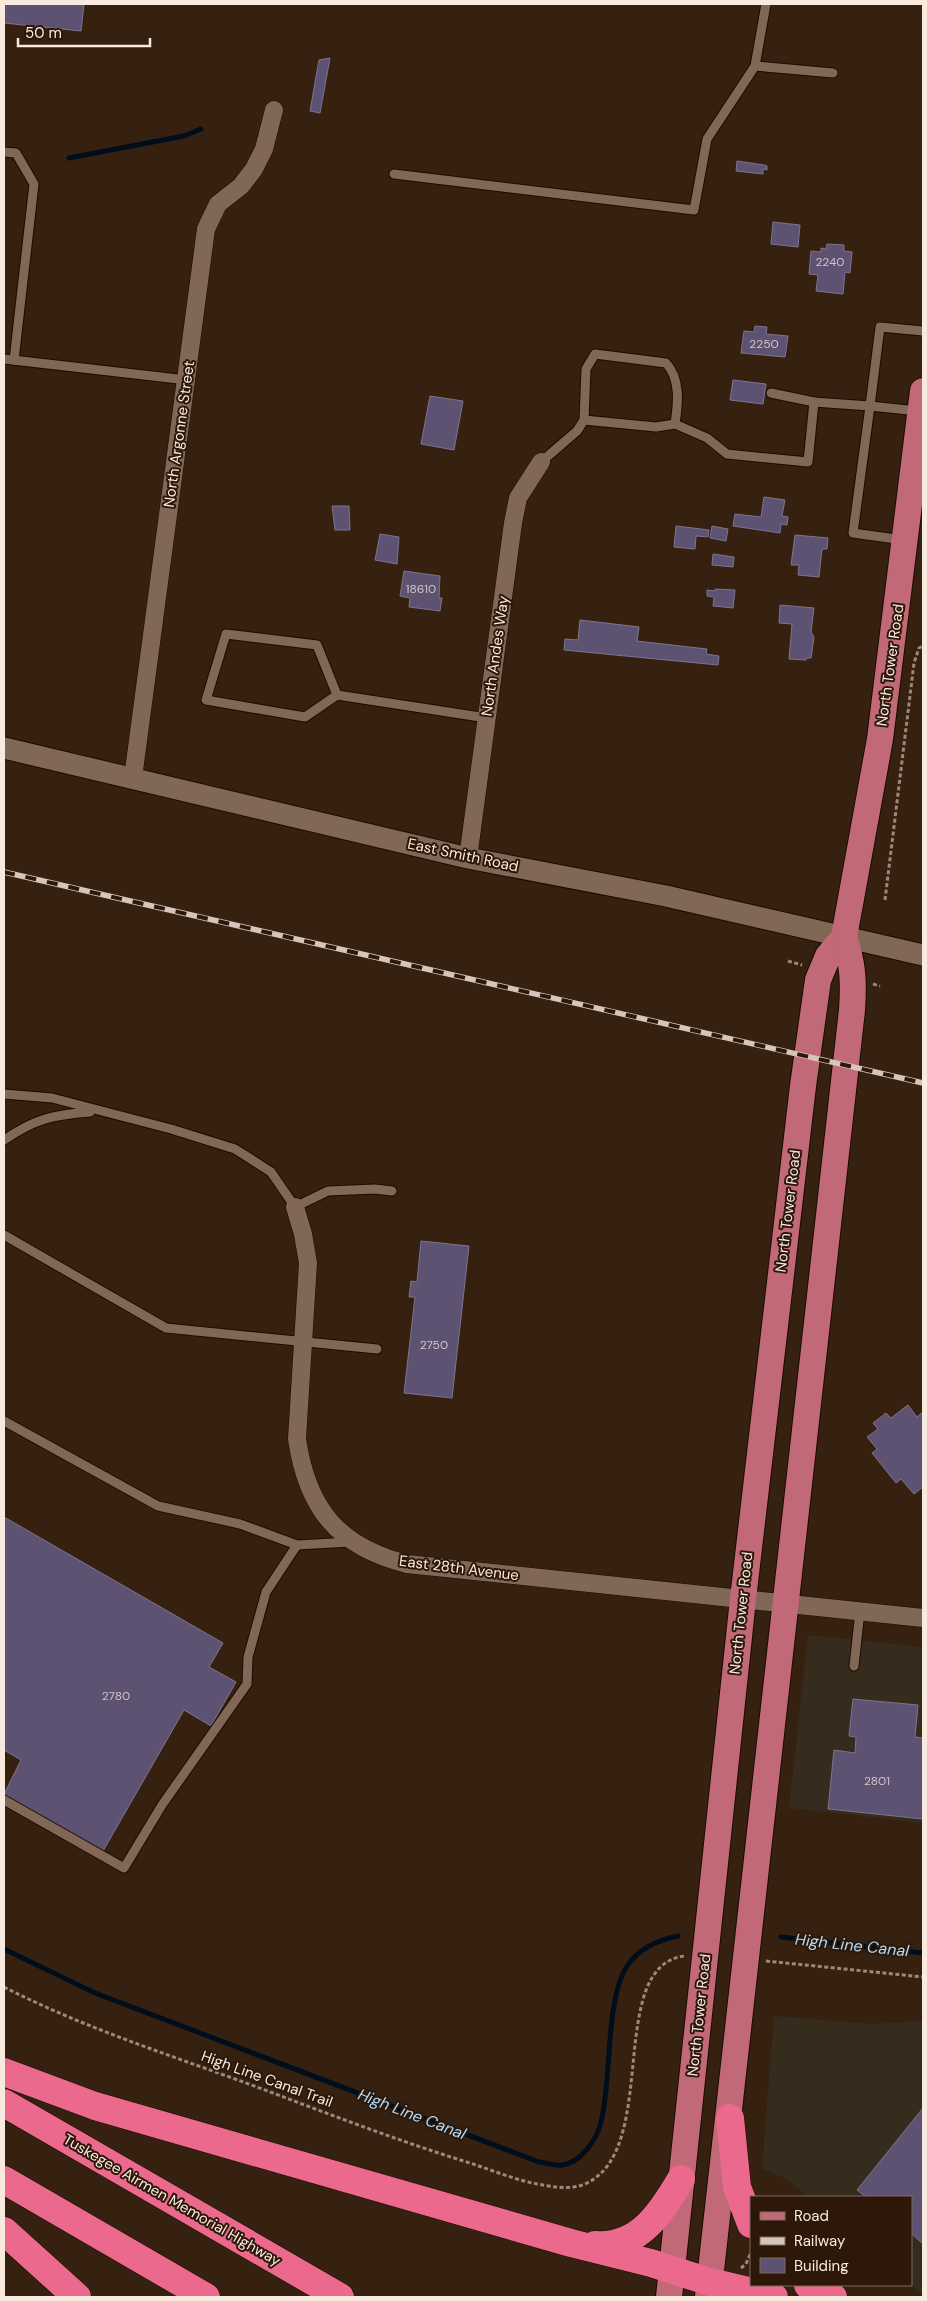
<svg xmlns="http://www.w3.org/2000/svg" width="927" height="2301" font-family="'DM Sans',sans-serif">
	<rect width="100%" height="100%" fill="#362111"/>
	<!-- industrial -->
	<g fill="#362c1d">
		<path d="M808,1635L923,1647V1823L789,1808Z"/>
		<path d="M774,2016L870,2024L923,2021V2295L911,2284V2197H808L787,2179L762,2169Z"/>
	</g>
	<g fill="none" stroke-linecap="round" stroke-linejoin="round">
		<!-- stream -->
		<g stroke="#000e1c" stroke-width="5">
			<path d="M69,158L184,136L201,129"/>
			<path d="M781,1937L923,1953"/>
			<path d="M4,1949L95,1993L539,2162C547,2163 555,2166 562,2165C581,2163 597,2139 601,2122C612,2081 605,2000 627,1966C639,1948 658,1940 678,1936"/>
		</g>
	</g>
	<!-- building -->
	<g fill="#5d5271" stroke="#7e748f">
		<path d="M4,4H84L81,31L4,23Z"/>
		<path d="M330,58L320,113L310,111L319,60Z"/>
		<path d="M737,161L764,165L767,166V170L763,169V174L736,171Z"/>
		<path d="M773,222L800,225L798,247L771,244Z"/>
		<path d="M827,244L844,245V251L852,252L850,273L845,272L843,294L816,291L818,275L809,274L811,251L821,252V248L826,249Z"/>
		<path d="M755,326L767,327L766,334L788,336L785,357L741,353L744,331L754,332Z"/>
		<path d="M733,380L766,384L763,404L730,400Z"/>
		<path d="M430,396L463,401L454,450L421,444Z"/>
		<path d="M764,497L785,500L782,516L788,517L787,525L781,524L780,533L733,526L735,514L761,517Z"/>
		<path d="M332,506H349L350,530H335Z"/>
		<path d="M676,526L709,530L708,537L696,536L695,549L674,547Z"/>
		<path d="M712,526L728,529L726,541L710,538Z"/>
		<path d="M380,534L399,537L397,564L375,560Z"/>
		<path d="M795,535L828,538L827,549H822L819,577L798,575L799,565H791Z"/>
		<path d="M713,554L734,557L733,567L712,565Z"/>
		<path d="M404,571L440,576L439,598H442L440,611L409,607L410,598L400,596Z"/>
		<path d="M715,589L735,590L733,608L713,606L714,597L707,596V590L715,591Z"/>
		<path d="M780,605L814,608L811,632L814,637L811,658H806V660L789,659L792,624L779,623Z"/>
		<path d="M580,620L639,627L637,641L707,649L706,654L719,656L718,665L564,650L565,639L578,640Z"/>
		<path d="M421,1241L469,1246L452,1398L404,1393L415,1297H409L411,1281L417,1282Z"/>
		<path d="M908,1405L917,1417L923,1412V1487L914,1494L901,1479L896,1483L872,1453L877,1449L867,1437L878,1429L873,1423L886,1413L891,1418Z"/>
		<path d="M4,1517L223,1643L209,1667L236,1682L211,1726L184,1710L103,1851L4,1794L21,1760L4,1750Z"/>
		<path d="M853,1699L918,1705L915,1737L923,1738V1819L828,1809L834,1750L855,1753L856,1737L849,1736Z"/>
		<path d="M923,2108V2244L911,2233V2197H866L857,2190Z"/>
	</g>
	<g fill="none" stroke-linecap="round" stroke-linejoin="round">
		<!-- service casing -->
		<g stroke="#1d0a00" stroke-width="11">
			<g id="service">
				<path d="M755,66L833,73"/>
				<path d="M4,152L16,153L34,184L14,360"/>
				<path d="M394,174L694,210L707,139L755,66L766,4"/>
				<path d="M4,359L187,380"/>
				<path d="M771,393L814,402"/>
				<path d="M584,420L656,427L675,424"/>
				<path d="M541,462L577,431L584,420L586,369L595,354L666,363C681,379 678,404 675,424L707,438L727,454L808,462L814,402L870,406L880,327L923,331"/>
				<path d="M903,540L853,533L870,406L918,411"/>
				<path d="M337,695L317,645L226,634L206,700L305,717L337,695L487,718"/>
				<path d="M4,1094L52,1098L171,1129L235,1149L271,1172L295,1207L328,1191L375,1189L392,1191"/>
				<path d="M4,1140C35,1119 52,1115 90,1112"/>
				<path d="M4,1235L166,1328L377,1349"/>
				<path d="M4,1421L158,1506L240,1524L297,1545L351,1542"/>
				<path d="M854,1666L860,1611"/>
				<path d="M4,1800L124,1868L162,1805L247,1684L248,1657L266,1592L297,1545"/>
			</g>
		</g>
		<!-- minor casing -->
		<g stroke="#1d0a00" stroke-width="19">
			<g id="minor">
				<path d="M133,778L206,229L218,204L241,186L254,169L264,149L274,110"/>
				<path d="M468,858L513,523L518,498L541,462"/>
				<path d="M295,1207L303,1234L308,1263L297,1439C307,1508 338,1547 407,1564L923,1618"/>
			</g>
		</g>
		<!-- tertiary casing -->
		<g stroke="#1d0a00" stroke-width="23">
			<path id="tertiary" d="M4,748L468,858L666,896L923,955"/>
		</g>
		<!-- primary casing -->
		<g stroke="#1d0a00" stroke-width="28">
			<g id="primary">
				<path d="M669,2297L743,1599L803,1086L818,980L828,956L844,937"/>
				<path d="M708,2297L852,1010C854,981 853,964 844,937L880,739L923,391"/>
			</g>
		</g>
		<!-- motorway casing -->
		<g stroke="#1d0a00" stroke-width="29">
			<g id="motorway">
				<path d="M4,2072L95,2106L571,2243L651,2263L710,2282L774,2297"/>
				<path d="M4,2103L340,2297"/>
				<path d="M730,2118L737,2187L751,2224"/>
				<path d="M4,2180L206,2297"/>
				<path d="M4,2231L77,2297"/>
				<path d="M595,2245C639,2248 661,2213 681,2179"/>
				<path d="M808,2285L833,2297"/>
			</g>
		</g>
		<!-- path -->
		<g stroke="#9b897c" stroke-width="3" stroke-dasharray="4 2.5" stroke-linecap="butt">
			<path d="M885,900L914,663L919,648L923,646"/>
			<path d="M788,961L802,965"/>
			<path d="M873,984L880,986"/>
			<path d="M766,1961L923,1977"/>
			<path d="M4,1987C90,2031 183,2059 273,2093C339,2118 405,2143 473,2164C494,2171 516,2180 537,2184C554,2187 573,2191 589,2182C660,2144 605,1965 685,1956"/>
			<path d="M741,2268L746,2264L751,2252"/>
		</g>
		<!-- service -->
		<use href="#service" stroke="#816856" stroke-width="9"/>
		<!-- minor -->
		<use href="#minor" stroke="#816856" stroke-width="18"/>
		<!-- tertiary -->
		<use href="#tertiary" stroke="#816856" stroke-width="21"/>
		<!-- primary -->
		<use href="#primary" stroke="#c16976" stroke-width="26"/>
		<!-- motorway -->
		<use href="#motorway" stroke="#eb698c" stroke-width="28"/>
		<!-- rail casing -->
		<g stroke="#d5c5ba" stroke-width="5.5">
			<path id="rail" d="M4,872L923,1083"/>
		</g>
		<!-- rail -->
		<use href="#rail" stroke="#2c1708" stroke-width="4" stroke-dasharray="11" stroke-linecap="butt"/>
	</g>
	<g text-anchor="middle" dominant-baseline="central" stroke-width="4" stroke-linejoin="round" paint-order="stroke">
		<!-- number labels -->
		<g font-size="12" fill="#d2c4c4">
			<text x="830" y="262">2240</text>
			<text x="764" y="344">2250</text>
			<text x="421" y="589">18610</text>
			<text x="434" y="1345">2750</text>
			<text x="116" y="1696">2780</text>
			<text x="877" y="1781">2801</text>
		</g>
		<!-- street labels -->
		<g font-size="15" fill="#f9eae0" stroke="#2c1708">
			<text transform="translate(179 434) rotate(-82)">North Argonne Street</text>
			<text transform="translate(495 656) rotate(-82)">North Andes Way</text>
			<text transform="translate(890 665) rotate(-82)">North Tower Road</text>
			<text transform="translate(463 855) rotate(12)">East Smith Road</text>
			<text transform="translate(788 1211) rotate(-83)">North Tower Road</text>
			<text transform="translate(459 1568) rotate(7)">East 28th Avenue</text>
			<text transform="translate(741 1613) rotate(-84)">North Tower Road</text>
			<text transform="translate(699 2015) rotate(-84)">North Tower Road</text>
			<text transform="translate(267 2079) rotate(20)">High Line Canal Trail</text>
			<text transform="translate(172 2200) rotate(30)">Tuskegee Airmen Memorial Highway</text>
		</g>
		<!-- water labels -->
		<g font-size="16" font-style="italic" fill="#b0ddfd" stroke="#2c1708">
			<text transform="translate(852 1945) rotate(6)">High Line Canal</text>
			<text transform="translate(412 2114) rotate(21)">High Line Canal</text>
		</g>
	</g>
	<!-- border -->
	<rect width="927" height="2301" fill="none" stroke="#f9eae0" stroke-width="10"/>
	<!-- legend -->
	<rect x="750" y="2196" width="162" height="90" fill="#2c1708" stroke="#7e6b5e"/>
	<rect x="760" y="2212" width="25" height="8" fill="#c16976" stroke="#7e6b5e"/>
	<text x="794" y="2221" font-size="15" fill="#f9eae0">Road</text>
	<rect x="760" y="2237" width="25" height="8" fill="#d5c5ba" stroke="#7e6b5e"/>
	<text x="794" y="2246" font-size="15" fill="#f9eae0">Railway</text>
	<rect x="760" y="2258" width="25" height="15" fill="#5d5271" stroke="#7e6b5e"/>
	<text x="794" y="2271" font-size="15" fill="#f9eae0">Building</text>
	<!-- scale -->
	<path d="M18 38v8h132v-8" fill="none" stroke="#f9eae0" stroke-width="2.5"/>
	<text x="25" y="38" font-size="15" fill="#f9eae0" stroke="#2c1708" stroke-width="4" paint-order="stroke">50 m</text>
</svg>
